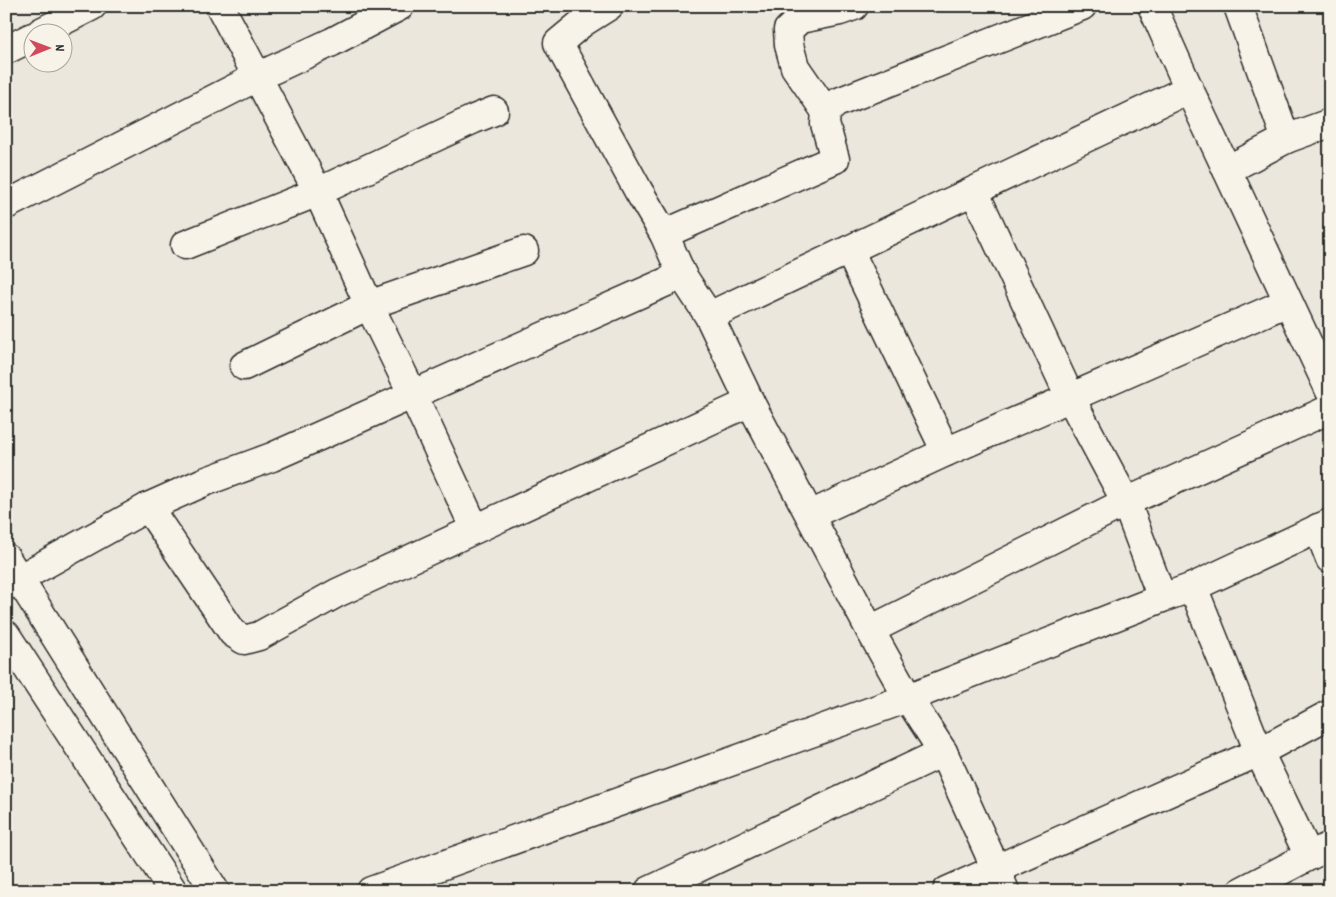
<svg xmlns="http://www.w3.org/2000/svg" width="1336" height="897" font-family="Dekko,sans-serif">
	<rect width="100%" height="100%" fill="#ebe7dd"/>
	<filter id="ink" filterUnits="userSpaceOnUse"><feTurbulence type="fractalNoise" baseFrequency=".02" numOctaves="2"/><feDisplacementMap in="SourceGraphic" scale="10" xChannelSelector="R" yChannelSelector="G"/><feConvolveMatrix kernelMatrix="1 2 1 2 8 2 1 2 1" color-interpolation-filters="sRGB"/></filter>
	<g filter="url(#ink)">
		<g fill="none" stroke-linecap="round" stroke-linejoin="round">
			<!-- minor casing -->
			<g stroke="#2b2b2b" stroke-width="31">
				<g id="minor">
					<path d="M220,6L318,192L369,305L413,395L475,529"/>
					<path d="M609,6L582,23L558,43L638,190L664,234L682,275L709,316L750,402L870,630L908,698L943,752L996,869L1005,891"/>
					<path d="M1152,6L1189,89L1227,170"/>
					<path d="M1238,6L1286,139L1330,123"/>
					<path d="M41,32L92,6"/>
					<path d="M6,50L32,37"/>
					<path d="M826,112L795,67L789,45L788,30L800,19L840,11L854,6"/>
					<path d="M1286,139L1227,170L1330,391"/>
					<path d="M974,191L1070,397L1126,502L1162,598"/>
					<path d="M6,205L257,77L332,42L400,6"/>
					<path d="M664,234L835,159L825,124L826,112L836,103L1082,6"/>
					<path d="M185,245L318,192L474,119L494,111"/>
					<path d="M849,250L946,452"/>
					<path d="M709,316L1189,89"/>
					<path d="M244,366L369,305L524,251"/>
					<path d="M148,507L233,633L244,640L259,636L337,593L750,402"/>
					<path d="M810,515L946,452L1288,302"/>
					<path d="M1318,528L1330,559"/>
					<path d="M6,558L215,891"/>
					<path d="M6,586L148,507L204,482L272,457L682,275"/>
					<path d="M1193,587L1259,752L1309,856"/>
					<path d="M870,630L1126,502L1330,409"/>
					<path d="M6,635L173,891"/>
					<path d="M371,891L908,698L1162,598L1193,587L1330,523"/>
					<path d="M649,891L943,752"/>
					<path d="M947,891L1259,752L1330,714"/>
					<path d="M1242,891L1309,856L1330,846"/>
				</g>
			</g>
			<!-- minor -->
			<use href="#minor" stroke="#f7f3e8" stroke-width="28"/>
		</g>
	</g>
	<!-- margin -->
	<rect width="1336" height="897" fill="none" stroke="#f7f3e8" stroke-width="25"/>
	<rect x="12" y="12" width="1311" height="872" fill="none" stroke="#2b2b2b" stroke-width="2" filter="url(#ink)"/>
	<!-- north arrow -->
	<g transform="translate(48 48) rotate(89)"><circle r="24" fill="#f7f3e8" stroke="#a5a39c"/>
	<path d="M0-4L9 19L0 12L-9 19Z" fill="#d1495b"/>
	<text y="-8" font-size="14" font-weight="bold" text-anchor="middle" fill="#2b2b2b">N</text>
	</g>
</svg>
